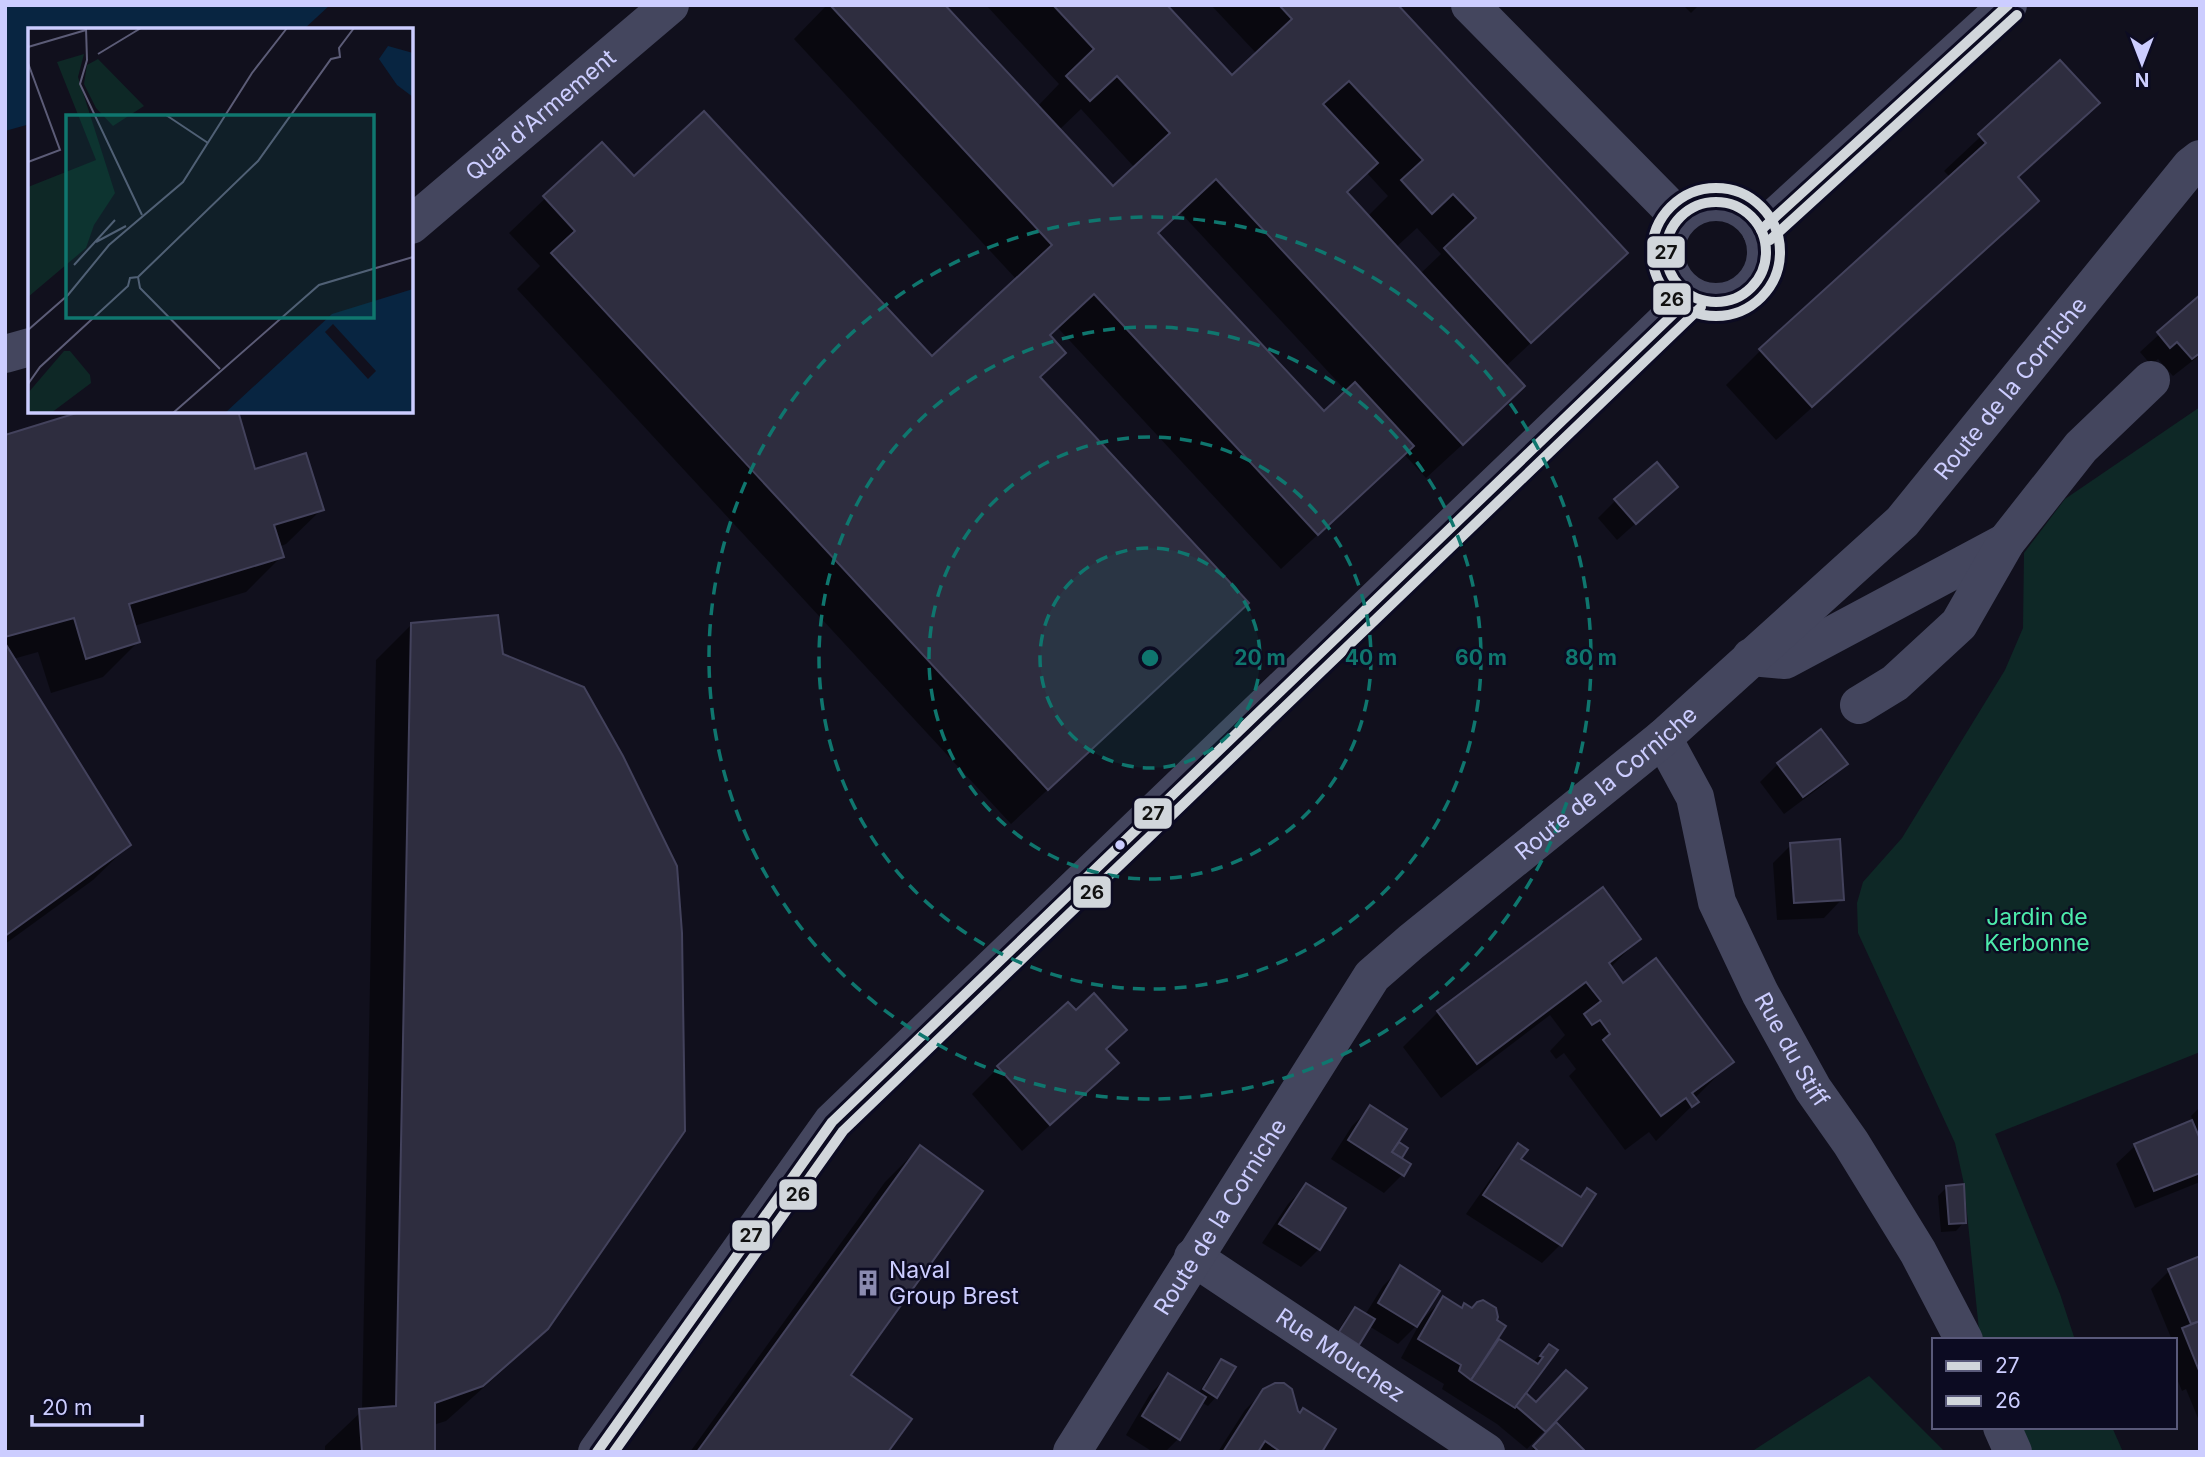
<svg xmlns="http://www.w3.org/2000/svg" width="2205" height="1457" font-family="Inter,sans-serif">
	<rect width="100%" height="100%" fill="#11101d"/>
	<!-- green -->
	<g fill="#0e2826">
		<path d="M2200,407V1052L1995,1134L2060,1294L2075,1340H1980L1964,1184L1955,1143L1858,933L1857,903L1863,882L1902,838L2005,670L2023,628L2024,553L2065,499Z"/>
		<path d="M1869,1376L1945,1452H1751Z"/>
		<path d="M2018,1427H2112L2123,1452H2029Z"/>
	</g>
	<!-- water -->
	<path fill="#082541" d="M5,5H330L303,30H30V124L5,131Z"/>
	<!-- shadow -->
	<g fill="#0007" fill-rule="evenodd">
		<path d="M827,5H943L1037,107L1059,84L986,5H1165L1232,77L1257,54L1211,5H1396L1590,288L1505,367L1488,421L1426,478L1404,454L1281,569L1058,328L1048,336L1038,378L1247,603L1011,824L517,289L540,266L509,233L602,144L634,178L932,359L1017,280L794,39ZM1081,109L1135,168L1112,188L1059,130ZM1366,172L1388,196L1367,217L1345,193ZM1180,212L1347,392L1324,413L1157,234ZM1417,228L1441,254L1420,274L1395,248Z"/>
		<path d="M1683,5H1699L1691,13Z"/>
		<path d="M2060,62L2097,103L2017,179L2037,201L2002,236L1776,440L1726,385L1761,350L1951,178L1944,171Z"/>
		<path d="M2200,297V355L2173,376L2158,359L2151,365L2140,352Z"/>
		<path d="M5,437L254,471L322,509L286,544L279,547L282,556L246,592L134,626L138,642L103,677L51,693L38,652L13,659L129,845L93,880L5,944Z"/>
		<path d="M1676,487L1617,540L1598,518L1616,500Z"/>
		<path d="M411,625L501,655L546,1327L510,1364L446,1421L433,1425V1452H325V1446L362,1411L376,660Z"/>
		<path d="M1821,732L1845,764L1827,782L1784,814L1760,782L1778,764Z"/>
		<path d="M1791,845L1842,899L1824,918L1777,920L1773,863Z"/>
		<path d="M1639,939L1610,968L1623,985L1731,1062L1694,1099L1696,1102L1656,1141L1649,1132L1625,1150L1569,1076L1576,1069L1564,1053L1556,1059L1550,1051L1565,1035L1550,1015L1441,1098L1403,1047L1438,1012Z"/>
		<path d="M1105,1050L1117,1063L1022,1151L972,1094L999,1067Z"/>
		<path d="M2200,1107V1182L2135,1208L2116,1164L2135,1146L2193,1121L2191,1116Z"/>
		<path d="M1370,1108L1392,1149L1406,1148L1399,1159L1402,1175L1384,1193L1331,1159L1352,1126Z"/>
		<path d="M1519,1146V1159L1580,1198L1587,1190L1560,1245L1542,1263L1466,1214L1501,1164Z"/>
		<path d="M920,1147L848,1375L886,1452H690L885,1182Z"/>
		<path d="M1306,1186L1319,1249L1301,1267L1262,1243L1288,1204Z"/>
		<path d="M1947,1187L1964,1222L1956,1231L1941,1232L1938,1196Z"/>
		<path d="M2200,1258V1423L2186,1389L2182,1391L2175,1374V1340H2172L2151,1289L2169,1271Z"/>
		<path d="M1401,1268L1421,1321L1444,1298L1495,1339L1532,1363L1549,1346L1523,1393L1546,1429L1583,1452H1530L1546,1434L1544,1431L1527,1449L1497,1424L1442,1389L1444,1384L1401,1358L1421,1321L1398,1344L1369,1326L1332,1341L1346,1318L1355,1309L1365,1315L1383,1286Z"/>
		<path d="M1221,1361L1216,1397L1208,1406L1201,1402L1179,1438L1165,1452H1153L1126,1435L1150,1394L1168,1376L1198,1394L1213,1369Z"/>
		<path d="M1264,1391L1296,1412L1320,1452H1218L1245,1410Z"/>
	</g>
	<!-- building -->
	<g fill="#2e2d3f" stroke="#43425c" stroke-width="2">
		<path d="M830,5H945L1113,186L1170,133L1117,76L1090,101L1066,76L1094,49L1053,5H1167L1232,75L1292,19L1279,5H1398L1628,253L1531,343L1444,248L1476,218L1453,194L1432,214L1401,180L1423,160L1349,81L1323,104L1378,163L1347,192L1525,386L1463,445L1216,179L1158,233L1324,411L1355,382L1414,446L1318,535L1094,294L1050,335L1066,353L1040,377L1249,603L1048,790L551,253L575,231L543,196L602,142L634,176L704,111L932,356L1052,245Z"/>
		<path d="M2060,60L2100,103L2018,177L2039,201L1812,407L1759,349L1986,143L1978,134Z"/>
		<path d="M2200,295V353L2192,359L2177,342L2170,348L2157,332Z"/>
		<path d="M83,411H238L255,469L306,453L324,510L274,525L284,557L129,604L140,642L86,659L74,618L5,637V435Z"/>
		<path d="M1657,462L1678,487L1636,524L1614,499Z"/>
		<path d="M498,615L503,654L584,687L623,756L677,866L682,933L685,1131L548,1329L483,1386L435,1403V1452H362L359,1409L396,1406L411,623Z"/>
		<path d="M5,643L131,845L5,936Z"/>
		<path d="M1821,729L1848,764L1803,797L1777,763Z"/>
		<path d="M1840,839L1844,900L1794,903L1790,843Z"/>
		<path d="M1603,887L1641,939L1609,963L1623,983L1656,958L1734,1062L1692,1093L1699,1102L1692,1107L1686,1098L1661,1116L1603,1040L1610,1034L1600,1020L1592,1025L1584,1014L1601,1001L1586,982L1477,1064L1437,1011Z"/>
		<path d="M1094,993L1127,1030L1106,1049L1119,1063L1050,1125L997,1066L1068,1002L1076,1010Z"/>
		<path d="M1370,1105L1407,1129L1392,1152L1411,1164L1404,1176L1348,1140Z"/>
		<path d="M2192,1120L2200,1139V1173L2154,1191L2134,1144Z"/>
		<path d="M1399,1142L1408,1148L1402,1158L1392,1152Z"/>
		<path d="M1518,1143L1528,1150L1521,1159L1581,1197L1587,1188L1596,1194L1562,1246L1483,1195Z"/>
		<path d="M920,1145L983,1191L851,1375L912,1419L888,1452H697Z"/>
		<path d="M1306,1183L1346,1208L1320,1250L1279,1224Z"/>
		<path d="M1964,1184L1966,1223L1949,1224L1946,1186Z"/>
		<path d="M2200,1256V1321L2191,1324L2168,1269Z"/>
		<path d="M1400,1265L1440,1291L1417,1327L1378,1303Z"/>
		<path d="M1443,1296L1462,1308L1464,1303L1472,1308L1477,1302L1483,1300L1496,1308L1498,1317L1497,1320L1506,1326L1471,1380L1459,1371L1461,1365L1418,1339Z"/>
		<path d="M1355,1307L1375,1319L1359,1345L1339,1332Z"/>
		<path d="M2200,1321V1373L2182,1328Z"/>
		<path d="M1499,1339L1538,1364L1543,1357L1540,1356L1549,1344L1558,1350L1515,1408L1471,1380Z"/>
		<path d="M1221,1359L1236,1367L1217,1398L1203,1389Z"/>
		<path d="M1566,1370L1587,1388L1546,1432L1516,1406L1526,1393L1536,1402Z"/>
		<path d="M1168,1373L1206,1397L1180,1440L1142,1416Z"/>
		<path d="M1275,1383H1284L1292,1389L1298,1411L1300,1413L1303,1408L1336,1429L1322,1452H1281L1265,1441L1258,1452H1223L1263,1389Z"/>
		<path d="M1556,1422L1586,1452H1539L1533,1446Z"/>
	</g>
	<g fill="none" stroke-linecap="round" stroke-linejoin="round">
		<!-- minor -->
		<g stroke="#44465e" stroke-width="38">
			<path d="M1470,5L1679,217"/>
			<circle cx="1716" cy="252" r="50"/>
			<path id="s1" d="M411,225L670,5"/>
			<path d="M1761,230L2008,5"/>
			<path d="M5,354L30,347"/>
			<path d="M1751,657L1785,660L2006,542"/>
			<path d="M1859,705L1895,683L1959,624L2006,542L2081,447L2151,380"/>
			<path id="s2" d="M1663,738L1695,797L1717,902L1760,993L1813,1089L1851,1143L1918,1252L1964,1340"/>
			<path id="s3" d="M1193,1257L1486,1452"/>
			<path d="M2002,1427L2013,1452"/>
			<path d="M597,1452L832,1122L1691,297"/>
			<path id="s4" d="M1072,1452L1372,976L1411,942L1663,738L1902,522L2191,166L2200,159"/>
		</g>
		<!-- bus-1 casing -->
		<g stroke="#0c0b22" stroke-width="16">
			<g id="bus-1">
				<circle cx="1716" cy="252" r="50"/>
				<path d="M1761,230L2008,5"/>
				<path d="M597,1452L832,1122L1691,297"/>
			</g>
		</g>
		<!-- bus-2 casing -->
		<g stroke="#0c0b22" stroke-width="16">
			<g id="bus-2">
				<circle cx="1716" cy="252" r="64"/>
				<path d="M1770,240L2017,15"/>
				<path d="M614,1452L843,1131L1701,307"/>
			</g>
		</g>
		<!-- bus-1 -->
		<use href="#bus-1" stroke="#d1d6db" stroke-width="10"/>
		<!-- bus-2 -->
		<use href="#bus-2" stroke="#d1d6db" stroke-width="10"/>
	</g>
	<!-- distance rings -->
	<circle cx="1150" cy="658" r="110" fill="#0f766e" fill-opacity=".12"/>
	<g fill="none" stroke="#0f766e" stroke-width="3.5" stroke-dasharray="12 9">
		<circle cx="1150" cy="658" r="110"/>
		<circle cx="1150" cy="658" r="221"/>
		<circle cx="1150" cy="658" r="331"/>
		<circle cx="1150" cy="658" r="441"/>
	</g>
	<!-- icons -->
	<defs>
		<g id="building-bare" transform="scale(2.1)"><path d="M-4-6H4V6H1V3H-1V6H-4ZM-2.5-4.3h1.7v1.8h-1.7ZM.8-4.3h1.7v1.8H.8ZM-2.5-1h1.7V.8h-1.7ZM.8-1h1.7V.8H.8Z" fill="#8b8bb0" stroke="#0c0b22" stroke-width="2.5" paint-order="stroke"/></g>
	</defs>
	<g fill-rule="evenodd">
		<use href="#building-bare" x="868" y="1283"/>
	</g>
	<!-- markers -->
	<circle fill="#cccdff" stroke="#0c0b22" stroke-width="2.5" cx="1120" cy="845" r="6"/>
	<g text-anchor="middle" dominant-baseline="central" stroke-width="5" stroke-linejoin="round" paint-order="stroke">
		<!-- street labels -->
		<g font-size="23" fill="#cccdff" stroke="#0c0b22">
			<text stroke="none"><textPath href="#s1" startOffset="170">Quai d'Armement</textPath></text>
			<text stroke="none"><textPath href="#s4" startOffset="1433">Route de la Corniche</textPath></text>
			<text stroke="none"><textPath href="#s4" startOffset="866">Route de la Corniche</textPath></text>
			<text stroke="none"><textPath href="#s2" startOffset="340">Rue du Stiff</textPath></text>
			<text stroke="none"><textPath href="#s4" startOffset="278">Route de la Corniche</textPath></text>
			<text stroke="none"><textPath href="#s3" startOffset="177">Rue Mouchez</textPath></text>
		</g>
		<!-- park labels -->
		<g font-size="23" fill="#4deaab" stroke="#0c0b22">
			<text x="2037" y="917">Jardin de<tspan x="2037" dy="26">Kerbonne</tspan></text>
		</g>
		<!-- poi labels -->
		<g font-size="23" fill="#cccdff" stroke="#0c0b22" text-anchor="start">
			<text x="889" y="1270">Naval<tspan x="889" dy="26">Group Brest</tspan></text>
		</g>
	</g>
	<!-- overview -->
	<g transform="translate(28 28)">
		<rect width="385" height="385" fill="#11101d"/>
		<path d="M56,26L50,49L87,165L66,197L58,220L0,269V159L68,132L29,34ZM70,31L116,78L85,98L68,80L56,56L59,37ZM36,323H42L62,347L63,355L23,385H0V365Z" fill="#0e2826"/>
		<path d="M360,18L385,25V69L369,57L351,31ZM385,261V385H197L304,286Z" fill="#082541"/>
		<path d="M305,296L348,343L340,351L297,304Z" fill="#11101d"/>
		<path fill="none" stroke="#5c5c77" stroke-width="2" d="M58,0L59,32L52,56L114,187M0,19L58,2M70,26L113,0M0,35L32,122L0,134M138,87L180,115M68,214L98,198M46,237L87,192M110,249L112,260L192,341M0,302L40,267L81,217L155,154L224,45L259,0M0,356L12,339L100,258L102,250L110,249L230,133L303,31L312,29L311,20L326,0M145,385L291,257L385,229"/>
		<path fill="#0f766e" fill-opacity="0.15" stroke="#0f766e" stroke-width="3.5" d="M38,87H346V290H38Z"/>
		<rect width="385" height="385" fill="none" stroke="#cccdff" stroke-width="3.5"/>
	</g>
	<circle cx="1150" cy="658" r="10" fill="#0f766e" stroke="#0c0b22" stroke-width="3.5"/>
	<g font-size="21" text-anchor="middle" font-weight="bold" fill="#0f766e" stroke="#0c0b22" stroke-width="5" stroke-linejoin="round" paint-order="stroke">
		<text x="1260" y="665">20 m</text>
		<text x="1371" y="665">40 m</text>
		<text x="1481" y="665">60 m</text>
		<text x="1591" y="665">80 m</text>
	</g>
	<g stroke="#0c0b22" stroke-width="2.5">
		<rect x="1646" y="235" width="40" height="34" rx="7" fill="#d1d6db"/>
		<rect x="1652" y="282" width="40" height="34" rx="7" fill="#d1d6db"/>
		<rect x="1133" y="797" width="40" height="33" rx="7" fill="#d1d6db"/>
		<rect x="1072" y="875" width="40" height="34" rx="7" fill="#d1d6db"/>
		<rect x="778" y="1178" width="40" height="33" rx="7" fill="#d1d6db"/>
		<rect x="731" y="1219" width="40" height="33" rx="7" fill="#d1d6db"/>
	</g>
	<g font-size="19" text-anchor="middle" font-weight="bold" fill="#111">
		<text x="1666" y="259">27</text>
		<text x="1672" y="306">26</text>
		<text x="1153" y="820">27</text>
		<text x="1092" y="899">26</text>
		<text x="798" y="1201">26</text>
		<text x="751" y="1242">27</text>
	</g>
	<!-- border -->
	<rect width="2205" height="1457" fill="none" stroke="#cccdff" stroke-width="14"/>
	<!-- legend -->
	<rect x="1932" y="1338" width="245" height="91" fill="#0c0b22" stroke="#59597a" stroke-width="2"/>
	<rect x="1946" y="1361" width="35" height="10" fill="#d1d6db" stroke="#59597a" stroke-width="2"/>
	<text x="1995" y="1373" font-size="21" fill="#cccdff">27</text>
	<rect x="1946" y="1396" width="35" height="10" fill="#d1d6db" stroke="#59597a" stroke-width="2"/>
	<text x="1995" y="1408" font-size="21" fill="#cccdff">26</text>
	<!-- north arrow -->
	<g transform="translate(2142 63) rotate(180)" stroke="#0c0b22" stroke-width="5" paint-order="stroke">
	<path d="M0-5L12 26L0 18L-12 26Z" fill="#cccdff"/>
	<text y="-10" font-size="19" font-weight="bold" text-anchor="middle" fill="#cccdff">N</text>
	</g>
	<!-- scale -->
	<path d="M32 1415v10h110v-10" fill="none" stroke="#cccdff" stroke-width="3.5"/>
	<text x="42" y="1415" font-size="21" fill="#cccdff" stroke="#0c0b22" stroke-width="5" paint-order="stroke">20 m</text>
</svg>
